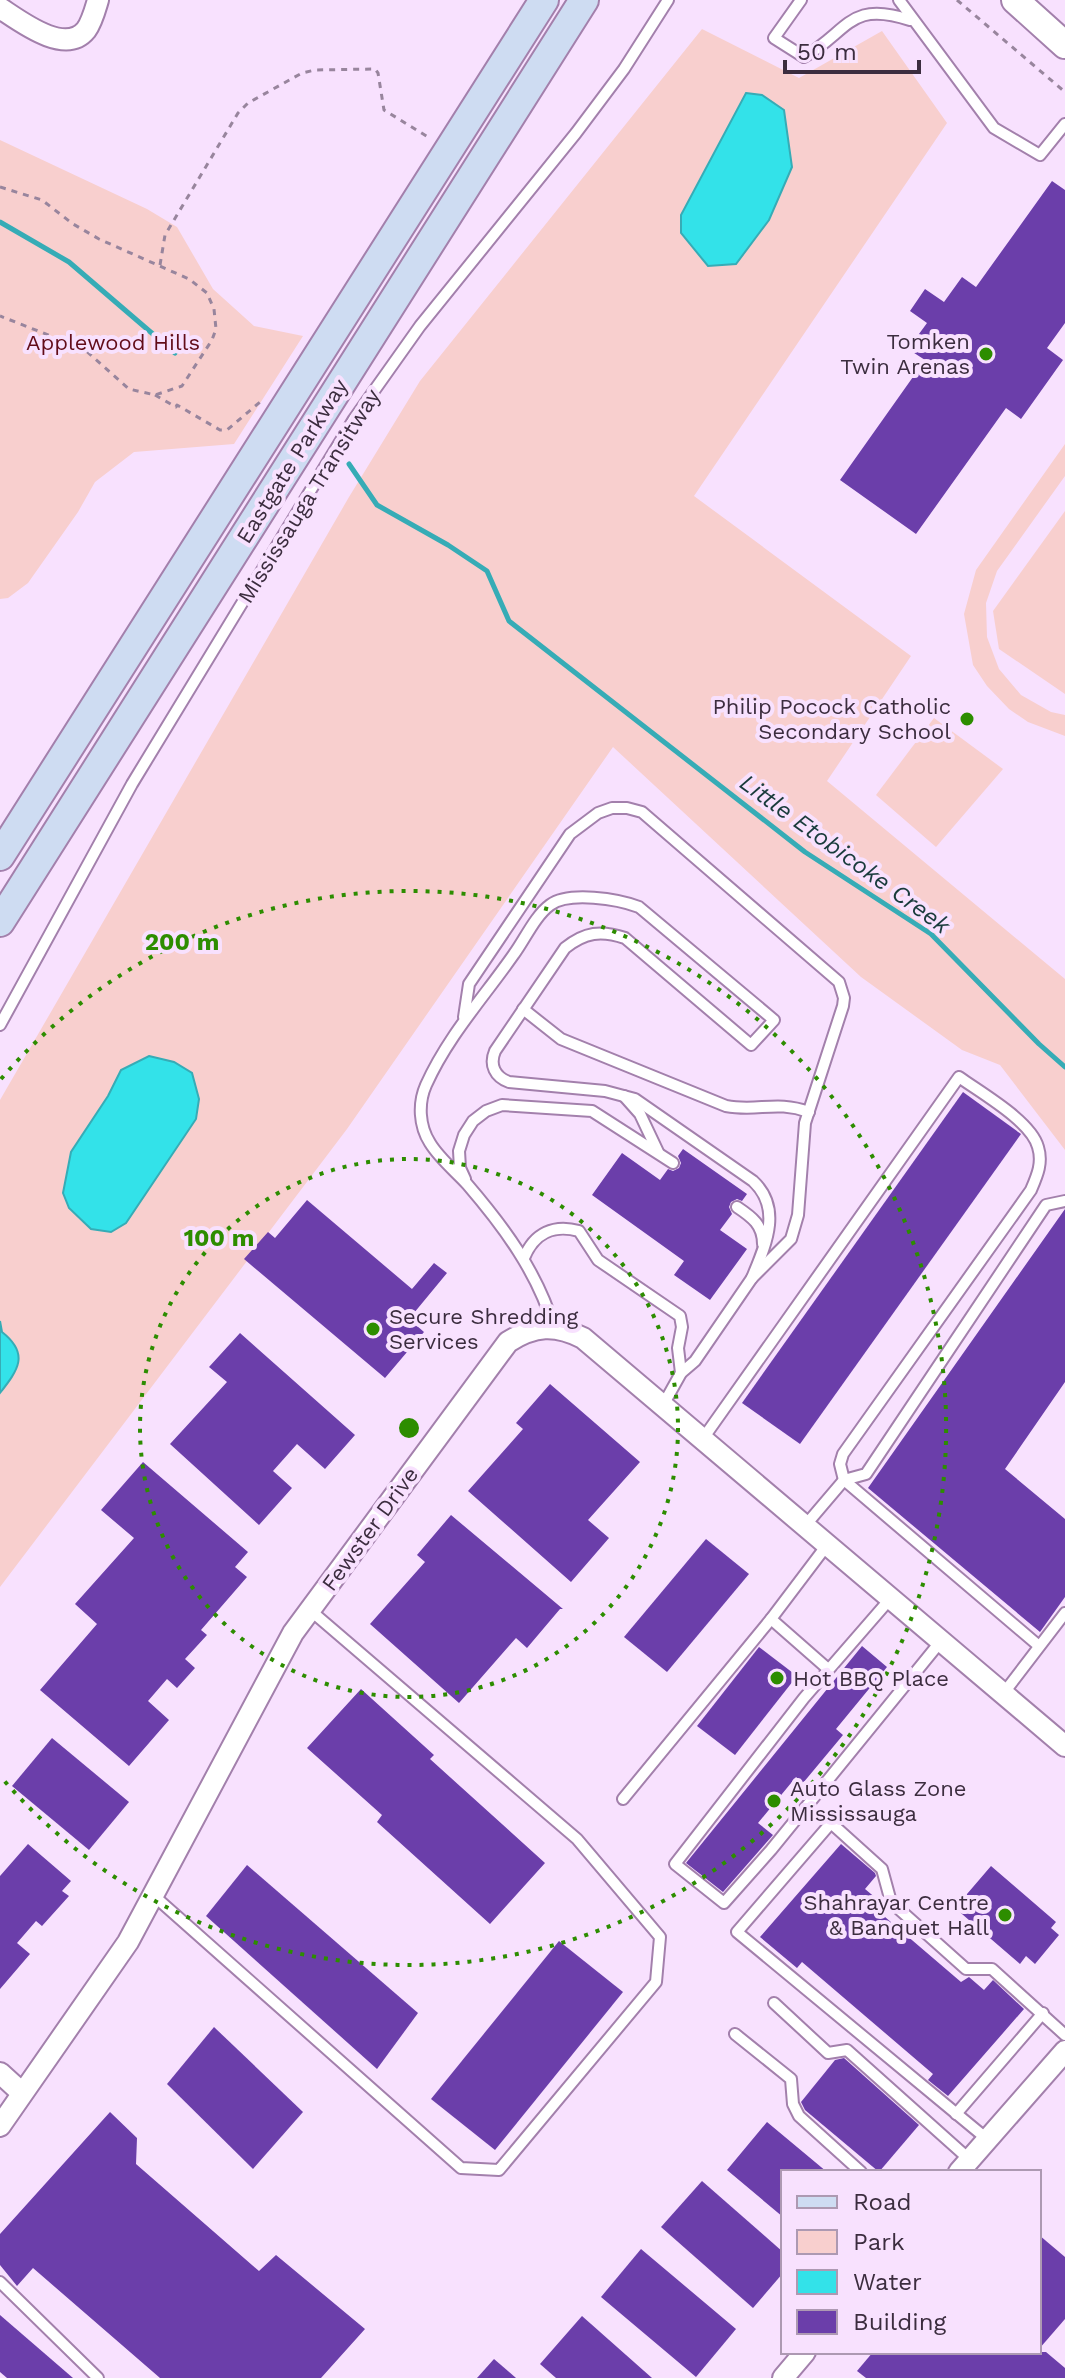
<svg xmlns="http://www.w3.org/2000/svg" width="1065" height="2378" font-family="'Work Sans',sans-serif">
	<rect width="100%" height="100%" fill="#f8e1fe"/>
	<!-- green -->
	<g fill="#f8cfce">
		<path d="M702,29L799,78L882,31L947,123L694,496L911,656L827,781L1065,979V1150L1000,1065L962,1050L861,977L613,747L347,1129L0,1587V1100L349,497L420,381Z"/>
		<path d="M0,140L147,209L177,227L213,289L254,326L303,336L234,444L134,452L95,482L78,512L28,583L8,598L0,599Z"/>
		<path d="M1065,444V476L997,571L986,603L987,637L999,669L1021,695L1051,712L1065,715V736L1028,722L1009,709L987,686L973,665L964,614L976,570Z"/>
		<path d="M1065,511V694L999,649L993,611Z"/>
		<path d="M934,718L1003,769L936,847L876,795Z"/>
	</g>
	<!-- water -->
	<g fill="#33e2e9" stroke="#36acb6" stroke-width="2">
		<path d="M746,93L762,95L784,110L792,167L769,220L736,264L708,266L681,233V215Z"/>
		<path d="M149,1056L174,1062L192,1073L199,1099L196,1119L126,1223L111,1232L91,1229L69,1208L63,1193L71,1152L108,1096L121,1070Z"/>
		<path d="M0,1321L2,1332C30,1354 18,1370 0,1393Z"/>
	</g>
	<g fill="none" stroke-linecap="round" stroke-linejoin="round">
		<!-- stream -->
		<g stroke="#36acb6" stroke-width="5">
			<path d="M0,222L69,262L175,353"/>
			<path d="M349,464L377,505L448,545L487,571L509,621L805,852L931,934L1039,1044L1065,1067"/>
		</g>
	</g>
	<!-- building -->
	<g fill="#6b3eaa">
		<path d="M1052,181L1065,190V323L1047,348L1063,360L1021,419L1006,408L916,534L840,480L925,360L908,349L927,323L910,311L925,289L944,302L962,277L976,287Z"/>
		<path d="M963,1092L1021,1134L800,1444L742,1403Z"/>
		<path d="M683,1149L747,1194L742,1201L737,1199L731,1202L729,1207L732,1214L720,1230L747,1249L710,1300L674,1275L684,1261L592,1195L622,1153L660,1180L668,1169L673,1171L679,1168L681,1163L678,1156Z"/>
		<path d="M307,1200L412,1289L434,1263L447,1273L409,1319L424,1332L385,1378L244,1259L268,1232L275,1238Z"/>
		<path d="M1065,1209V1382L1005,1469L1065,1519V1597L1040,1632L868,1488Z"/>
		<path d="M240,1333L355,1435L325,1469L297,1444L273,1471L292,1488L259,1525L170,1444L227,1382L209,1367Z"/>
		<path d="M550,1384L640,1462L588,1520L609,1538L571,1582L468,1491L523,1429L516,1423Z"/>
		<path d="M143,1462L248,1552L235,1567L247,1577L201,1630L207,1635L185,1659L195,1668L177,1688L167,1679L148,1701L169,1720L129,1766L40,1690L97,1624L75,1604L134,1538L101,1510Z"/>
		<path d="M451,1515L563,1609H560L527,1648L516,1638L459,1703L370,1624L425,1562L417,1555Z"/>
		<path d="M706,1539L749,1574L667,1672L624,1637Z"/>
		<path d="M862,1646L887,1667L836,1729L843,1735L803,1783L796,1777L758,1823L773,1835L723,1892L686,1863Z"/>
		<path d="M759,1647L797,1676L735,1755L697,1726Z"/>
		<path d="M361,1689L434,1755L430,1759L545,1863L490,1924L377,1822L382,1815L307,1748Z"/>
		<path d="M52,1738L129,1802L89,1850L12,1786Z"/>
		<path d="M28,1844L71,1881L62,1891L69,1896L42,1926L36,1921L17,1943L30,1954L0,1989V1876Z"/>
		<path d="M841,1844L875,1873L876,1876L865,1889L883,1904L878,1911L961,1982L969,1977L984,1990L993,1980L1024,2009L948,2096L928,2080L933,2074L802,1962L797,1968L760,1937Z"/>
		<path d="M247,1865L418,2013L377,2069L206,1916Z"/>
		<path d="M991,1866L1056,1922L1051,1928L1059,1935L1035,1964L1026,1956L1020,1964L955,1908Z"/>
		<path d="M559,1941L623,1992L495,2150L431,2099Z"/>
		<path d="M214,2027L303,2112L253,2169L167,2084Z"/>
		<path d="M844,2058L919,2125L879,2172L805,2110L801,2102L835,2060Z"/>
		<path d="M110,2112L137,2138L136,2164L259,2271L276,2255L365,2329L321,2378H160L33,2268L17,2286L0,2265V2234Z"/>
		<path d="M767,2122L827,2172H783V2217L727,2170Z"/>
		<path d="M702,2181L783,2252V2273L753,2308L661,2227Z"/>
		<path d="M1039,2235L1065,2257V2319L1039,2349Z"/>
		<path d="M641,2249L736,2329L696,2377L601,2297Z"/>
		<path d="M0,2315L73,2378H7L0,2372Z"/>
		<path d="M582,2316L652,2378H556L540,2364Z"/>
		<path d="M873,2352H1046L1065,2368V2378H866L857,2371Z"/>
		<path d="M494,2359L516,2378H477Z"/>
	</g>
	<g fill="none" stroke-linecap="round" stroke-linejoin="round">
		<!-- service casing -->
		<g stroke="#a380ac" stroke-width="14">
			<g id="service">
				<path d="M801,0L774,38L804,57C849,31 849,0 910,20"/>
				<path d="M899,0L994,128L1040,155L1065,124"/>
				<path d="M523,1009L561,1039L726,1106C758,1112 776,1100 809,1112"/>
				<path d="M464,1017L469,984L570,834L598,813L612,808H627L642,812L839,982L844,998L843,1006L805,1123L798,1215L791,1239L752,1278L695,1361L681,1373L662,1407"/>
				<path d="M0,1025L132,784L354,419L420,326L576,133L624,69L668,0"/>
				<path d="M624,1096L640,1114L658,1152"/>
				<path d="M465,1179L460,1168L459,1151L464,1135L473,1121L486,1111L502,1105L592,1111L673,1163"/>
				<path d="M737,1207C752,1217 763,1225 763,1244"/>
				<path d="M524,1258C534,1233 554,1224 579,1231L598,1260L680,1316L682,1327L678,1348L681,1373"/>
				<path d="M554,1328C538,1273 504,1227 467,1184C455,1171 439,1158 430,1143C419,1126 418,1103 426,1085C448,1036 484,997 514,954C525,939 535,916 550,905C569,891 618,899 639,907L774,1020L751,1045L625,938C601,930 585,932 565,948L495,1051C489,1065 495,1077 509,1082L605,1091L635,1099L753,1181C783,1209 765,1246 752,1278"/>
				<path d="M702,1440L959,1077C981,1093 1031,1121 1038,1147C1043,1163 1037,1176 1031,1190L843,1454L840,1464L844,1480L1039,1646"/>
				<path d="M804,1527L844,1480L866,1474L1046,1205L1065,1201"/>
				<path d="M827,1545L771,1619L828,1669"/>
				<path d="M890,1599L804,1698L675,1864L724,1903L771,1850L941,1641"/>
				<path d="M1003,1694L1065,1613"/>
				<path d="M623,1799L771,1619"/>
				<path d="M153,1895L461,2168L499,2170L656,1982L660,1937L577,1839L310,1610"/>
				<path d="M774,2003L828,2053L847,2050L970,2160"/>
				<path d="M735,2034L791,2079L793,2104L799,2116L861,2172"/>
				<path d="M956,2114L1043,2013"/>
				<path d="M987,2139L737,1932L831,1823L882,1869L891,1902L966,1969H992L1065,2035"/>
				<path d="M0,2282L98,2378"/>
			</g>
		</g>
		<!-- minor casing -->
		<g stroke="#a380ac" stroke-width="24">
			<g id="minor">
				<path d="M0,8C20,21 65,56 86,30C92,22 95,10 98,0"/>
				<path d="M0,2073L22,2093"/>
				<path d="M0,2126L128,1942L293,1633L508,1342C535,1325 555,1324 583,1338L1065,1746"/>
				<path d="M959,2172L1065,2051"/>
				<path d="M783,2378L805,2352"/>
			</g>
		</g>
		<!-- tertiary casing -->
		<g stroke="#a380ac" stroke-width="30">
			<path id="tertiary" d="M1015,0L1065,45"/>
		</g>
		<!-- secondary casing -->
		<g stroke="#a380ac" stroke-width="32">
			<g id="secondary">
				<path d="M0,856L544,0"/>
				<path d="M0,922L584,0"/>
			</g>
		</g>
		<!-- path -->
		<g stroke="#98859d" stroke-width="3" stroke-dasharray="6 6" stroke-linecap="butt">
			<path d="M957,0L1065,92"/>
			<path d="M0,187L42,200L73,224L99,239L189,279L207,293L214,309L216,329L212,340L182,386L155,395L129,389L84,349L0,316"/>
			<path d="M160,265L165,235L238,113L248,103L302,73L315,70L375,69L378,73L384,110L428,137"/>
			<path d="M155,395L176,407L177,405L220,430H227L260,402"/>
		</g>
		<!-- service -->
		<use href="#service" stroke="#fff" stroke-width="10"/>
		<!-- minor -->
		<use href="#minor" stroke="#fff" stroke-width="20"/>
		<!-- tertiary -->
		<use href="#tertiary" stroke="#fff" stroke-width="26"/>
		<!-- secondary -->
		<use href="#secondary" stroke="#cedcf2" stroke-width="28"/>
	</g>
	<!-- distance rings -->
	<g fill="none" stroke="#2d8d00" stroke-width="4" stroke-dasharray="4 8">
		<circle cx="409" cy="1428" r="269"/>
		<path d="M1 1079A537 537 0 1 1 1 1777"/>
	</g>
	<!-- markers -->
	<g fill="#2d8d00" stroke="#f8e1fe" stroke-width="3">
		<circle cx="986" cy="354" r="8"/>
		<circle cx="967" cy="719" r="8"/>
		<circle cx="373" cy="1329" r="8"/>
		<circle cx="777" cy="1678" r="8"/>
		<circle cx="774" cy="1801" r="8"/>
		<circle cx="1005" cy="1915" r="8"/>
	</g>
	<g text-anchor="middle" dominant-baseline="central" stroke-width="8" stroke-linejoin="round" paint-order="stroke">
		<!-- poi labels -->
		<g font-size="22" fill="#3c2d3f" stroke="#f8e1fe" text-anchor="end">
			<text x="970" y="341">Tomken<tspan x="970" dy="25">Twin Arenas</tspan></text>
			<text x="951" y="706">Philip Pocock Catholic<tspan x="951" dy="25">Secondary School</tspan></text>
			<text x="389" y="1316" text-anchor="start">Secure Shredding<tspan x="389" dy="25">Services</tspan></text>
			<text x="793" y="1678" text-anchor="start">Hot BBQ Place</text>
			<text x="790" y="1788" text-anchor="start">Auto Glass Zone<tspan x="790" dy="25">Mississauga</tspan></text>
			<text x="989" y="1902">Shahrayar Centre<tspan x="989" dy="25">&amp; Banquet Hall</tspan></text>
		</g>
		<!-- park labels -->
		<g font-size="22" fill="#620c19" stroke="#f8e1fe">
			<text x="113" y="342">Applewood Hills</text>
		</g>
		<!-- street labels -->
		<g font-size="22" fill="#3c2d3f" stroke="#f8e1fe">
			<text transform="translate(292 461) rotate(-58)">Eastgate Parkway</text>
			<text transform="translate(309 496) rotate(-58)">Mississauga Transitway</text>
			<text transform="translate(370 1529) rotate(-54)">Fewster Drive</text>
		</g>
		<!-- water labels -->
		<g font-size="24" font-style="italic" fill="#193b3c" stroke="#f8e1fe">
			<text transform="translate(845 854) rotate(36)">Little Etobicoke Creek</text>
		</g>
	</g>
	<circle cx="409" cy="1428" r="12" fill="#2d8d00" stroke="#f8e1fe" stroke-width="4"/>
	<g font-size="24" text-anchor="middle" font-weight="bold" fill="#2d8d00" stroke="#f8e1fe" stroke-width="8" stroke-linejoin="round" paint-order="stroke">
		<text x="182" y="950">200 m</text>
		<text x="219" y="1246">100 m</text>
	</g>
	<!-- legend -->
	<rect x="781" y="2170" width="260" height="184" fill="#f8e1fe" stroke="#ad99b2" stroke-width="2"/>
	<rect x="797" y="2196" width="40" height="12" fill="#cedcf2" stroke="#ad99b2" stroke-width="2"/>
	<text x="853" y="2210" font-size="24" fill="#3c2d3f">Road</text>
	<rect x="797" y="2230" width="40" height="24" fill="#f8cfce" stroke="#ad99b2" stroke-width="2"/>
	<text x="853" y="2250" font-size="24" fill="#3c2d3f">Park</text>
	<rect x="797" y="2270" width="40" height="24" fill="#33e2e9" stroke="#ad99b2" stroke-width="2"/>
	<text x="853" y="2290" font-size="24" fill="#3c2d3f">Water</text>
	<rect x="797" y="2310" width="40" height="24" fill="#6b3eaa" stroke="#ad99b2" stroke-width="2"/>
	<text x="853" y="2330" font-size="24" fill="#3c2d3f">Building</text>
	<!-- scale -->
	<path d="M785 60v12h134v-12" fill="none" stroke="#3c2d3f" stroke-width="4"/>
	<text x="797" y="60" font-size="24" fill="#3c2d3f" stroke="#f8e1fe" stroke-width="6" paint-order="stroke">50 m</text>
</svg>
